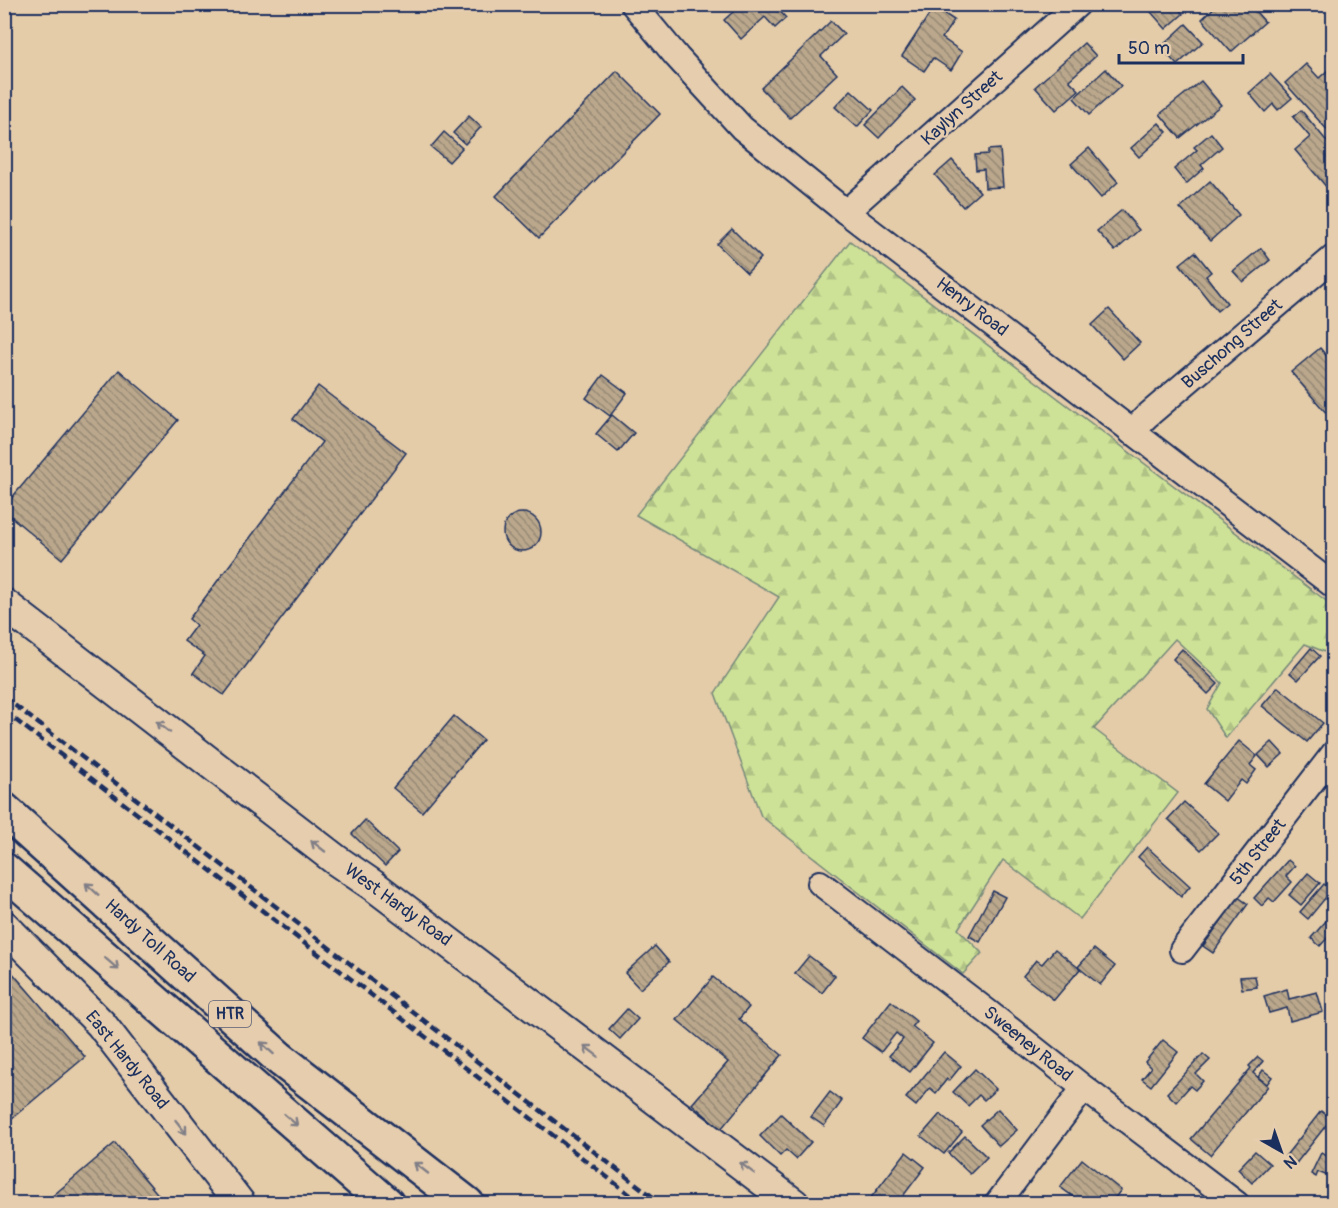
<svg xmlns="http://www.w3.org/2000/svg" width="1338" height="1208" font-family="Pangolin,sans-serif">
	<defs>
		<pattern id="forest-firs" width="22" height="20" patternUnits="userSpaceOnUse" patternTransform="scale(1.5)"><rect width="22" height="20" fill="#cee297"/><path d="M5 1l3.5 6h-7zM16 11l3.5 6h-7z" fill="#b0c285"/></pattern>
		<pattern id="building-back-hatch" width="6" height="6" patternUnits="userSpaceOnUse" patternTransform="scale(1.5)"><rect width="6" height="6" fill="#bba88c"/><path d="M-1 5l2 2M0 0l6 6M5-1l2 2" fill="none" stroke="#978976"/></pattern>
	</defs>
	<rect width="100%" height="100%" fill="#e5cca9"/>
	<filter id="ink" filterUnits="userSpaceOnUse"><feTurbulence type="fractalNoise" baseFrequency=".0167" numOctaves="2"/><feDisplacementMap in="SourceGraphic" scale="12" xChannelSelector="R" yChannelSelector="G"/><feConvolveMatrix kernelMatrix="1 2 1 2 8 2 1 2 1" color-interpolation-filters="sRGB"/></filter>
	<g filter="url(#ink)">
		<!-- forest -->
		<path fill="url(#forest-firs)" stroke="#74887a" stroke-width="1.5" d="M850,241L1333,606V649L1330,654L1305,644L1226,738L1207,709L1222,683L1175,639L1094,729L1178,793L1080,919L1003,860L958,929L982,953L963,974L761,816L715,693L779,597L636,515Z"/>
		<!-- building -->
		<g fill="url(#building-back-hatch)" stroke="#1b2f5e" stroke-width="1.5">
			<path d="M742,4H777L775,6L786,18L775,28L765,17L741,39L724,20Z"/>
			<path d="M1144,4H1175L1183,14L1166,29Z"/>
			<path d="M1218,4H1249L1265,22L1231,52L1202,19Z"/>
			<path d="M934,7L954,20L942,38L962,52L951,70L933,58L924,71L902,56Z"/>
			<path d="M831,21L844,34L821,56L837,74L790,118L761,88Z"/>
			<path d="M1186,24L1203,42L1177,65L1161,47Z"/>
			<path d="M1084,43L1096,56L1069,80L1079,90L1056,110L1035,87Z"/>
			<path d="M1334,48V61L1327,54Z"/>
			<path d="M1306,64L1319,78L1334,65V132L1331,134L1285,83Z"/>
			<path d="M1106,69L1121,86L1089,115L1074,98Z"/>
			<path d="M617,71L660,114L539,238L496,196Z"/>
			<path d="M1270,74L1292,98L1278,110L1273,104L1265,112L1249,93Z"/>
			<path d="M1201,81L1221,105L1180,138L1160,114Z"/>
			<path d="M902,87L915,100L879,138L865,125Z"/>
			<path d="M851,90L873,110L857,127L835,107Z"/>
			<path d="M1301,110L1334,150V196L1295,150L1310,137L1293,117Z"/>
			<path d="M469,116L481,127L465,144L453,133Z"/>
			<path d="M1159,123L1167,132L1139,157L1131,148Z"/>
			<path d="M444,132L462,148L449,162L431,147Z"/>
			<path d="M1211,133L1222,147L1201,165L1204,168L1186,184L1174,169L1197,150L1194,147Z"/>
			<path d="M1089,148L1118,182L1101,198L1071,164Z"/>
			<path d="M1000,149L1003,187L985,188L984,169L976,170L975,155L988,154V150Z"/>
			<path d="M952,160L980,192L963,207L935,175Z"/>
			<path d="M1210,181L1239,215L1210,241L1180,208Z"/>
			<path d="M1122,210L1139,230L1115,251L1097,231Z"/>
			<path d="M732,229L761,258L747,273L717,244Z"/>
			<path d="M1261,248L1270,260L1243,282L1233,271Z"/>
			<path d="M1195,252L1211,272L1206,276L1227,303L1217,311L1180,264Z"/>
			<path d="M1109,309L1140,343L1123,359L1092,325Z"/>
			<path d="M1320,348L1334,365V422L1291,372Z"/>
			<path d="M119,370L178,420L62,559L4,511V507Z"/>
			<path d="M603,375L627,393L610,416L586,398Z"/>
			<path d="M318,386L406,453L224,695L193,673L205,656L184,641L196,625L189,619L322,442L293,419Z"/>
			<path d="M612,415L634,433L618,452L596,434Z"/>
			<circle cx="522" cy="532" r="19"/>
			<path d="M1311,648L1320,656L1298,680L1290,673Z"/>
			<path d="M1182,649L1218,684L1208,694L1173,659Z"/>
			<path d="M1278,687L1323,723L1307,742L1262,706Z"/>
			<path d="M454,716L483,740L422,812L393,788Z"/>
			<path d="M1239,741L1257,756L1250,765L1256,770L1246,784L1241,780L1225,801L1204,784Z"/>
			<path d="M1272,742L1283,754L1269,767L1258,755Z"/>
			<path d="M1184,802L1218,833L1201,850L1168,819Z"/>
			<path d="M365,820L398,852L385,866L352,834Z"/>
			<path d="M1147,847L1190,886L1181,897L1138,857Z"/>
			<path d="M1288,860L1295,866L1286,876L1292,882L1274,902L1269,898L1262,906L1254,898Z"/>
			<path d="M1308,873L1320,883L1301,905L1289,895Z"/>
			<path d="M1324,884L1332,890L1308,919L1300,912Z"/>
			<path d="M993,891L1005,897L980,942L969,936Z"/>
			<path d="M1238,897L1248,904L1213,953L1203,946Z"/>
			<path d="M1334,912V931L1320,946L1311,938Z"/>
			<path d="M655,946L669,962L640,989L625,973Z"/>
			<path d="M1055,949L1080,969L1054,1000L1023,976L1036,960L1042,964Z"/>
			<path d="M1094,949L1115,966L1100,985L1078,967Z"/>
			<path d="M4,950L11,957L4,963Z"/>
			<path d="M809,956L835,976L822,993L795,973Z"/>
			<path d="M4,963L85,1057L4,1125Z"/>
			<path d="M1255,976L1257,987L1242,989L1240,977Z"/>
			<path d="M713,977L749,1007L739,1019L782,1055L721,1129L692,1104L728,1062L677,1020Z"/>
			<path d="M1287,989L1289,999L1317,992L1323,1012L1290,1021L1287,1008L1269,1013L1264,996Z"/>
			<path d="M891,1001L916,1021L912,1026L933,1043L910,1072L889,1056L903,1039L896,1033L881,1052L862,1038Z"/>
			<path d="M627,1009L638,1019L620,1039L609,1029Z"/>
			<path d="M1163,1040L1178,1052L1151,1086L1142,1079L1151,1068L1145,1062Z"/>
			<path d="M944,1052L961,1066L949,1081L947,1079L936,1093L930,1088L916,1106L906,1098Z"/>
			<path d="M1203,1054L1210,1060L1196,1074L1203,1081L1195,1090L1190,1086L1176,1102L1167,1093Z"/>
			<path d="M1258,1057L1263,1061L1253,1073L1268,1086L1210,1155L1191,1139L1251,1068L1249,1066Z"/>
			<path d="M975,1069L996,1089L984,1100L979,1095L968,1106L953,1092Z"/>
			<path d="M1263,1070L1272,1077L1267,1084L1258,1077Z"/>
			<path d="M830,1092L842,1101L824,1126L811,1117Z"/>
			<path d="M998,1109L1017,1130L999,1146L980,1125Z"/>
			<path d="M1321,1111L1331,1119L1294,1166L1284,1158Z"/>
			<path d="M781,1114L811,1142L796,1159L786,1150L780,1156L760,1136Z"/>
			<path d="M940,1114L962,1132L944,1154L921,1136Z"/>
			<path d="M965,1136L987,1157L970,1174L948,1153Z"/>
			<path d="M115,1143L166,1204H53L49,1199Z"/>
			<path d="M1255,1151L1270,1164L1252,1183L1238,1169Z"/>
			<path d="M906,1152L925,1167L897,1204H866Z"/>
			<path d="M1321,1153L1334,1159V1164L1328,1176L1318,1172L1316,1177L1311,1174Z"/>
			<path d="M1082,1159L1121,1190L1110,1204H1071L1075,1198L1060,1187Z"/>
		</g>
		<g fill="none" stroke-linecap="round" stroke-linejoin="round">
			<!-- minor casing -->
			<g stroke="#1b2f5e" stroke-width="28">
				<g id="minor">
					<path d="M633,4L677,57L742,128L846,212L1334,586"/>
					<path d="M846,212L1078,4"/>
					<path d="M1131,432L1147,416L1334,257"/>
					<path d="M820,883L988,1012L1084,1088L1237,1204"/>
					<path d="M1182,950L1334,753"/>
					<path d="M997,1204L1084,1088"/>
				</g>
			</g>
			<!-- major casing -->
			<g stroke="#1b2f5e" stroke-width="34">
				<g id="major">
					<path d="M4,604L336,860L374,886L794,1204"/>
					<path d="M4,926L101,1024L240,1204"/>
				</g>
			</g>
			<!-- highway casing -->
			<g stroke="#1b2f5e" stroke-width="38">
				<g id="highway">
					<path d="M4,810L279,1058L467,1204"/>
					<path d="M4,870L387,1204"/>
				</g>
			</g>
			<!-- minor -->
			<use href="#minor" stroke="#e6cdae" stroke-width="24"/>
			<!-- major -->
			<use href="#major" stroke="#e6cdae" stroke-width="30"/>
			<!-- highway -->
			<use href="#highway" stroke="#e6cdae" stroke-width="33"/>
			<!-- rail -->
			<g stroke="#1b2f5e" stroke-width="4.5" stroke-dasharray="9 4.5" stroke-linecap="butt">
				<path d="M4,697L662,1204"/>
				<path d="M4,711L642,1204"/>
			</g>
		</g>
		<!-- one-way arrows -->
		<defs><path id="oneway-shaft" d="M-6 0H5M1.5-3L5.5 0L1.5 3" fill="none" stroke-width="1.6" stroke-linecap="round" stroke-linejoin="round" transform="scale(1.5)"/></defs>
		<g stroke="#807e86">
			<use href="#oneway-shaft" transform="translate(163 727) rotate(-142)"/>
			<use href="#oneway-shaft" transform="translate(318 846) rotate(-142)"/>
			<use href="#oneway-shaft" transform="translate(92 889) rotate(-138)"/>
			<use href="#oneway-shaft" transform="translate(112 964) rotate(41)"/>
			<use href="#oneway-shaft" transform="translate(267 1048) rotate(-138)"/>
			<use href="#oneway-shaft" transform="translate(591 1051) rotate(-143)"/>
			<use href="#oneway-shaft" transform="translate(291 1120) rotate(41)"/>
			<use href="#oneway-shaft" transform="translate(181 1127) rotate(52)"/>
			<use href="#oneway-shaft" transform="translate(421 1168) rotate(-142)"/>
			<use href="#oneway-shaft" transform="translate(747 1168) rotate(-143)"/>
		</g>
	</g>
	<g text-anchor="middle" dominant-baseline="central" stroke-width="4.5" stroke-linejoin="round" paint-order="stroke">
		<!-- shield labels -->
		<rect fill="#e6cdae" stroke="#585e76" stroke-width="1.5" x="209" y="1001" width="42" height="26" rx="4.5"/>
		<g font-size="16" font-weight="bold" fill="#1b2f5e">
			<text x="230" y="1014">HTR</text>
		</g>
		<!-- street labels -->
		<g font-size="18" fill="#1b2f5e" stroke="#e6cdae">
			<text transform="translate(962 108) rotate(-42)">Kaylyn Street</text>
			<text transform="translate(972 307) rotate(37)">Henry Road</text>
			<text transform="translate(1232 344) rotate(-41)">Buschong Street</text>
			<text transform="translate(1258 852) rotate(-52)">5th Street</text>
			<text transform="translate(398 905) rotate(36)">West Hardy Road</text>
			<text transform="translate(150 941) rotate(42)">Hardy Toll Road</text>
			<text transform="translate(1028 1044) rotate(39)">Sweeney Road</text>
			<text transform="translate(127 1060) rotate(51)">East Hardy Road</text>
		</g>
	</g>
	<!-- margin -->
	<rect width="1338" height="1208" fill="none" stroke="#e6cdae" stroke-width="24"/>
	<rect x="12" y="12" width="1314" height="1184" fill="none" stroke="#1b2f5e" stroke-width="2" filter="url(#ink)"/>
	<!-- north arrow -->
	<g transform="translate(1281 1151) rotate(140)" stroke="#e6cdae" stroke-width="4.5" paint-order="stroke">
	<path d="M0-4.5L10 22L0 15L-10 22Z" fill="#1b2f5e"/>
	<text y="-9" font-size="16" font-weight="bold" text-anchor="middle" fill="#1b2f5e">N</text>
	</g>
	<!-- scale -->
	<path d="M1119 54v9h124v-9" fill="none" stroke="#1b2f5e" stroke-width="3"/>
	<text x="1128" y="54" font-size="18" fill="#1b2f5e" stroke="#e6cdae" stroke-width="4.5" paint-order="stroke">50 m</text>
</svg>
